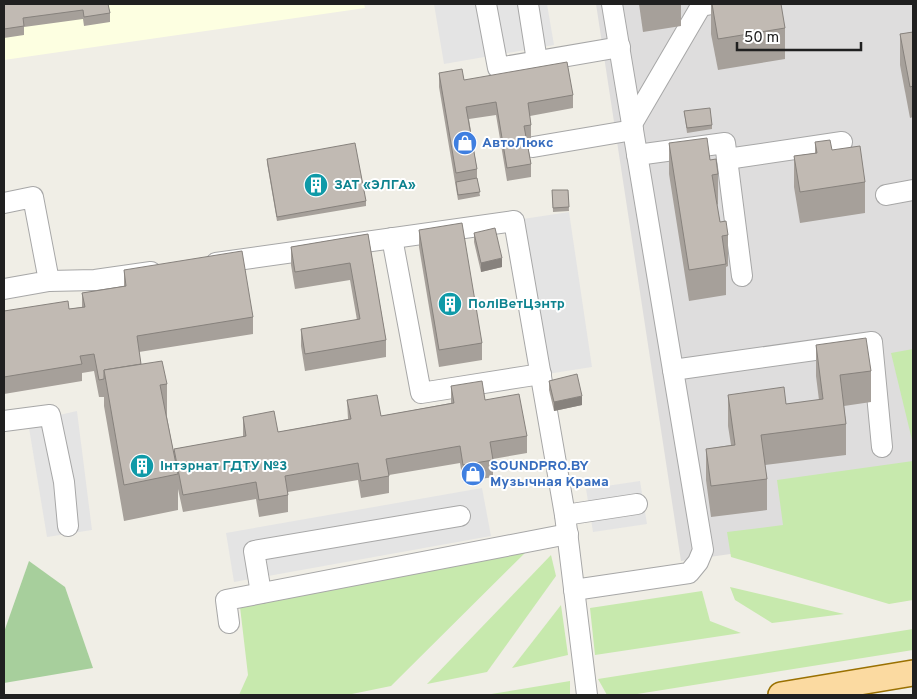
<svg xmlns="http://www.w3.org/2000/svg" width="917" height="699" font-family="Overpass,sans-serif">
	<rect width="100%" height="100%" fill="#f0eee6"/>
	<!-- residential -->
	<path fill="#dedddd" d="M596,4H913V528L681,561Z"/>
	<!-- education -->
	<path fill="#fdffe1" d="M4,4H364L365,8L4,60Z"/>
	<!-- grass -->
	<g fill="#c7e9ad">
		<path d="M913,349V444L891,353Z"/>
		<path d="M913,461V600L889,604L731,557L727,532L783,525L777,480Z"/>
		<path d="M528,550L391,686L347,695H239L248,675L240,607Z"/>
		<path d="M551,555L556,576L487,672L427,684Z"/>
		<path d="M730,587L844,614L772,623L735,600Z"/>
		<path d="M702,591L710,621L741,633L595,655L590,608Z"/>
		<path d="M561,605L568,655L512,668Z"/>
		<path d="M913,629V650L631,695H607L598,679Z"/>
		<path d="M570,681V695H485Z"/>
	</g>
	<!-- forest -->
	<path fill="#a7cf9c" d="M29,561L65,587L93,668L4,683V632Z"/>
	<!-- parking -->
	<g fill="#e4e4e4">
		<path d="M434,4H547L554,45L444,64Z"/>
		<path d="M569,212L592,367L547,374L523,219Z"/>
		<path d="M77,411L92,530L47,537L28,422Z"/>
		<path d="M640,481L647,524L593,532L586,489Z"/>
		<path d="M482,488L491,536L234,582L226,533Z"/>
	</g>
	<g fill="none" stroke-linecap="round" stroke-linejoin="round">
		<!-- minor casing -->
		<g stroke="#a7a7a7" stroke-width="22">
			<g id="minor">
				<path d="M486,4L498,68L620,47"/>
				<path d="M528,4L537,61"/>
				<path d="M632,124L701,6L712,4"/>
				<path d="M533,147L633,130"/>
				<path d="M637,155L725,143L742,276"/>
				<path d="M727,159L842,142"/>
				<path d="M886,195L913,190"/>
				<path d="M4,203L33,197L49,281L4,289"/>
				<path d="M392,238L421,393L541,374"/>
				<path d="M216,263L514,221L565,515L587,695"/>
				<path d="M49,281L95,280L151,272"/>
				<path d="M673,370L872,342L882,447"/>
				<path d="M4,421L50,415L64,482L68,526"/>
				<path d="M565,515L637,504"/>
				<path d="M574,590L689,573L698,562L703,550L612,4"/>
				<path d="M261,593L254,551L460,516"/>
				<path d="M229,623L226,600L568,534"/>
			</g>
		</g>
		<!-- major casing -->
		<g stroke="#9a7102" stroke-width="28">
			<path id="major" d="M781,695L913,673"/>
		</g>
		<!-- minor -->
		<use href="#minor" stroke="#fff" stroke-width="20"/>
		<!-- major -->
		<use href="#major" stroke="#fbdaa1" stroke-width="25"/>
	</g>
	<!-- wall -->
	<g fill="#a6a09a">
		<path d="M4,4H108L110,13V22L84,26L83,19L24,27V35L4,38Z"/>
		<path d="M639,4H681V26L643,32Z"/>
		<path d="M711,4L785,28V59L718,70L711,34Z"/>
		<path d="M913,32V117L910,118L900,65V34Z"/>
		<path d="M439,73L464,80L573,95V108L530,116L531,125V138L527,139L531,164V177L507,181L496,115L469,119L477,169V178L480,196L458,200L439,87Z"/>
		<path d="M684,111L712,125V129L687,133Z"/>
		<path d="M815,142L832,150L865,182V213L800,223L794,187V156L815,153Z"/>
		<path d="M669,143L710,160L718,174V204L717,205L720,222L728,235V266L726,267V295L689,301L669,174Z"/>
		<path d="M267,159L366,201V206L277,221L267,163Z"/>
		<path d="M552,190H568L569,211L553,212Z"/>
		<path d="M419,230L482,343V360L439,367L419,247Z"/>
		<path d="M474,233L502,267L481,272L474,242Z"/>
		<path d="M368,234L386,340V357L305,371L301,346V329L357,320L350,280L295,289L291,265V247Z"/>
		<path d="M124,270L253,317V334L139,352L141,364L167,384V417L174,455V449L243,437V417L278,432L348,419L347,400L381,416L451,403V386L485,400L527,436V453L493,459V477L463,482L460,463L389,475V493L361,498L358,480L288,492V512L259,517L256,499L183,512L178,489V510L124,521L104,406V397H99L94,371L82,373V381L4,394V311L69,309L82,307V293L124,286Z"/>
		<path d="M816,345L871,371V402L844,406L846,424V455L765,465L767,479V510L711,517L706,480V449L731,445L728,426V395L786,404L819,400L816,376Z"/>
		<path d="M549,381L582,405L554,411L549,390Z"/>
	</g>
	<!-- shaded-wall -->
	<g fill="#87827d">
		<path d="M502,258V267L481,272V263Z"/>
		<path d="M582,396V405L554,411V402Z"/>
	</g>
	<!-- building -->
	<g fill="#c1bab3" stroke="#87827d">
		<path d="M4,4H108L110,13L84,17L83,10L23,18L24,26L4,29Z"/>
		<path d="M712,4H781L785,28L718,39Z"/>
		<path d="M913,32V86L910,87L900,34Z"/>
		<path d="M567,62L573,95L528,103L531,125L524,126L531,164L507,168L496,102L466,107L477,169L456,173L439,73L462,69L464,80Z"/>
		<path d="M710,108L712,125L687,128L684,111Z"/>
		<path d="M707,138L710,160L716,159L718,174L712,175L720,222L726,221L728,235L722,236L726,264L689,270L669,143Z"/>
		<path d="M830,140L832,150L860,146L865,182L800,192L794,156L817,153L815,142Z"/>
		<path d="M355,143L366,201L277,217L267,159Z"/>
		<path d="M477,178L480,192L458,195L456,182Z"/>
		<path d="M552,190H568L569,207L553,208Z"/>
		<path d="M462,223L482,343L439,350L419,230Z"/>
		<path d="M495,228L502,258L481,263L474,233Z"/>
		<path d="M368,234L386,340L305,354L301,329L360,319L350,263L295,272L291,247Z"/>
		<path d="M242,251L253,317L137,336L141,364L104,370V379L99,380L94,354L80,356L82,364L4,377V311L68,301L69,309L85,307L82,293L126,286L124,270Z"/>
		<path d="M866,338L871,371L840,375L846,424L761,435L767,479L711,486L706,449L735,445L728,395L784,387L786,404L823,399L816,345Z"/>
		<path d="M162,361L167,384L160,385L178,474L124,485L104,370Z"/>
		<path d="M577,374L582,396L554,402L549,381Z"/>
		<path d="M482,381L485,400L519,394L527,436L490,442L493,460L463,465L460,446L386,459L389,476L361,481L358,463L285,476L288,495L259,500L256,482L183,495L174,449L246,436L243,417L274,411L278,432L351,419L347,400L377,395L381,416L454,403L451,386Z"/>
	</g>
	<!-- icons -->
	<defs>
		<g id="shop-disc" transform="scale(1.25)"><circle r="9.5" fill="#3f7fe0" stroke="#fff"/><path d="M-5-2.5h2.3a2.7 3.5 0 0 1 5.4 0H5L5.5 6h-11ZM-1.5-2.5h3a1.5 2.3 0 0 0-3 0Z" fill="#fff"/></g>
		<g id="building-disc" transform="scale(1.25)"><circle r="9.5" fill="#0f9aa8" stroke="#fff"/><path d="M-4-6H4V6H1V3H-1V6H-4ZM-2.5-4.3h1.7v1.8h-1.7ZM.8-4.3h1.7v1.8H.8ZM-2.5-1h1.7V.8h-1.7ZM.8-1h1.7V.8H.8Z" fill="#fff"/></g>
	</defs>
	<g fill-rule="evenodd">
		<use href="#shop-disc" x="465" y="143"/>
		<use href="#building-disc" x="316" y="185"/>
		<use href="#building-disc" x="450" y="304"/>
		<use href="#building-disc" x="142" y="466"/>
		<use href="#shop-disc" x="473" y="474"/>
	</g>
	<g text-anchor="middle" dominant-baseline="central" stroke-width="4" stroke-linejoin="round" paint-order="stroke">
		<!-- shop labels -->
		<g font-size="14" font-weight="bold" fill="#366cbe" stroke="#fff" text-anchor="start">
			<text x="482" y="143">АвтоЛюкс</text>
			<text x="490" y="466">SOUNDPRO.BY<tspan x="490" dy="16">Музычная Крама</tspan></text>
		</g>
		<!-- culture labels -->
		<g font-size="14" font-weight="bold" fill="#0d838f" stroke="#fff" text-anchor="start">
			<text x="334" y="185">ЗАТ «ЭЛГА»</text>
			<text x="468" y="304">ПоліВетЦэнтр</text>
			<text x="160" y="466">Інтэрнат ГДТУ №3</text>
		</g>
	</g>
	<!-- border -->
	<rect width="917" height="699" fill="none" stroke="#202020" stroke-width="10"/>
	<!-- scale -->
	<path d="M737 42v8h124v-8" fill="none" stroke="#202020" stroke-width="2.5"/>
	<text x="744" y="42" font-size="15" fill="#202020" stroke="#ffffff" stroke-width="4" paint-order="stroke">50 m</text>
</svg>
